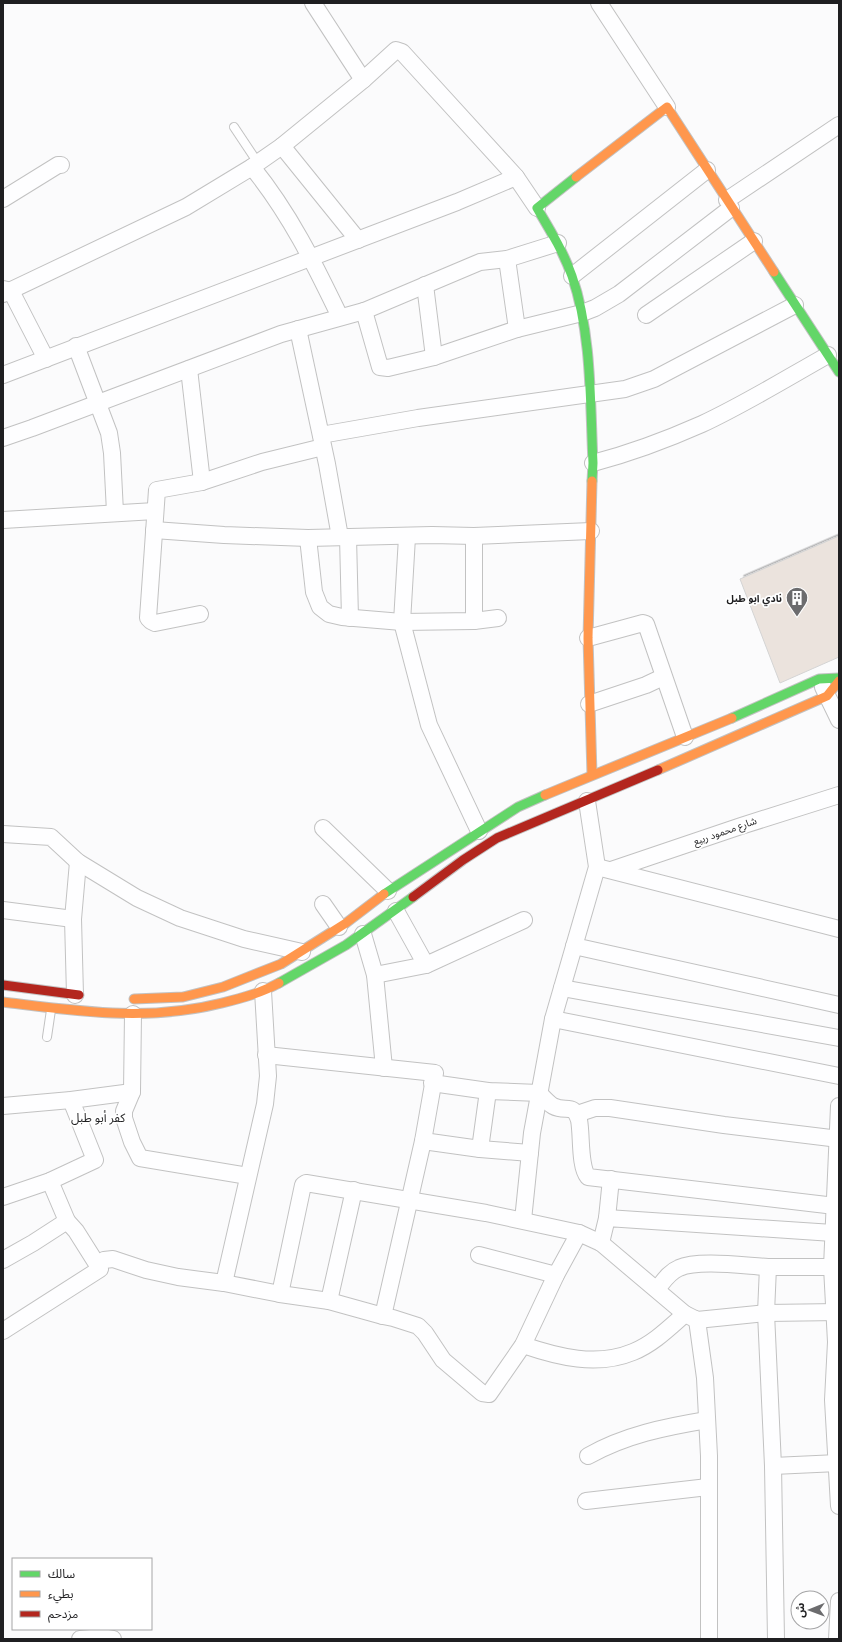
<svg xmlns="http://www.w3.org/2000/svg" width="842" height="1642" font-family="'PT Serif','Noto Sans Arabic',serif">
	<defs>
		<filter id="shadow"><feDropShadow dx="3.5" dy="-3.5" stdDeviation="0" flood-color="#0004"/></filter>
	</defs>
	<rect width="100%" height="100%" fill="#fbfbfc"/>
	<!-- building -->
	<path fill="#ebe3dd" stroke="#d4d4d4" filter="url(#shadow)" d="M839,536V657L780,683L740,579Z"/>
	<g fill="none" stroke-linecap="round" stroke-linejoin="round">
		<!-- lane casing -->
		<g stroke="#c2c2c2" stroke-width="10">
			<g id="lane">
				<path d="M234,127L258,163"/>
				<path d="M47,1037L51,1010"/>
			</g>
		</g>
		<!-- street casing -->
		<g stroke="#c2c2c2" stroke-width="18">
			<g id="street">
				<path d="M313,3L363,80"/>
				<path d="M599,3L667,107"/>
				<path d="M282,146L358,240"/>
				<path d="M252,167L282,146L363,80L396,50L402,52L516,177L537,208"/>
				<path d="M3,199L58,165H61"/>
				<path d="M727,200L839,125"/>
				<path d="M507,259L517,329"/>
				<path d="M572,276L707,170"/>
				<path d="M425,285L434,357"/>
				<path d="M3,289L11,291L46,359"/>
				<path d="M3,294L186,207L252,167C290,214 314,263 340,317"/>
				<path d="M364,311L380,367L388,368L434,357L517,329L582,313L595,308L619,294L731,208"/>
				<path d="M646,315L754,241"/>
				<path d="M298,329L327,464L340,537"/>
				<path d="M76,346L109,433L112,453L115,512"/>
				<path d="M189,369L202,482"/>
				<path d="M3,375L457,202L516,177"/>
				<path d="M321,435L418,418L625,389L654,379L795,305"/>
				<path d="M3,438L32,428L281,334L364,311L480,262L507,259L558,243"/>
				<path d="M593,463C631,453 666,440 702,424C745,404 787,378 828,355"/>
				<path d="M3,520L155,511"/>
				<path d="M154,530L224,535L308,538L432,535L474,536L591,531"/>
				<path d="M474,536V621"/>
				<path d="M348,537L350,618"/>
				<path d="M407,537L402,622L429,725L479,831"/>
				<path d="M308,538L314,592L320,607L329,614L342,617L402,622L474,621L498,618"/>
				<path d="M200,614L155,623L151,621L148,618L157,490L202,482L262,462L323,447"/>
				<path d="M588,638L643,623L646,624L685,737"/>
				<path d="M823,687L839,720"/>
				<path d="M589,704L646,685L663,677"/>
				<path d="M323,828L388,891"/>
				<path d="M3,834L51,837L78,862L137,898L180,918L244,939L302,952"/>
				<path d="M597,867L839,929"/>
				<path d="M611,870L741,826L839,795"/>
				<path d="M323,904L339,927"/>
				<path d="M3,910L73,919"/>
				<path d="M396,911L426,965"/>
				<path d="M363,934L375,975L384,1068"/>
				<path d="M574,946L839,1005"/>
				<path d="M375,975L426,965L524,920"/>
				<path d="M562,988L839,1038"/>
				<path d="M75,995L73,919L78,862"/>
				<path d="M133,1014L132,1092L124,1111V1118L132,1142L140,1158L248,1176"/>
				<path d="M553,1019L839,1076"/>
				<path d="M432,1083L488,1091L539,1093C543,1097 548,1103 553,1106C566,1113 573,1102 579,1120C582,1135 579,1166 588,1177L835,1206"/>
				<path d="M3,1106L71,1100L132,1092"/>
				<path d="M839,1106L832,1267L836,1342L833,1400L839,1506"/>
				<path d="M577,1114L595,1108H610L724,1125L839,1139"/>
				<path d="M423,1141L480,1149L488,1091"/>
				<path d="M480,1149L530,1153"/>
				<path d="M3,1197L50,1181L95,1160L71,1100"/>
				<path d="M607,1218L611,1179"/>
				<path d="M523,1220L532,1133L553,1019L597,867L587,801"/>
				<path d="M601,1243L607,1218L833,1233"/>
				<path d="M479,1255L556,1275"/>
				<path d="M3,1260L33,1243L67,1221"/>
				<path d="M97,1264L104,1260L113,1259L146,1270L178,1277L224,1283L280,1294L329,1301L383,1316L423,1141L435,1073L266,1055"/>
				<path d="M224,1283L265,1104L268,1076L263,991"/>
				<path d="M657,1289C663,1282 669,1272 679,1268C698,1259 746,1266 768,1267"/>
				<path d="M280,1294L303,1185L306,1183L486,1213L579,1233L601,1243L685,1314L697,1320L766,1313L839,1312"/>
				<path d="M329,1301L354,1190"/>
				<path d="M383,1316L393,1318L418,1326L425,1333L443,1360L482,1393L489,1394L523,1345L556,1275L579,1233"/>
				<path d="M697,1320L705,1378L709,1456V1639"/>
				<path d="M3,1331L100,1269L76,1231L67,1221L50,1181"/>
				<path d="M523,1345C558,1357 597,1367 633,1352C653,1344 669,1328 685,1314"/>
				<path d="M588,1456C625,1435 665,1427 707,1420"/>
				<path d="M773,1466L838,1463"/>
				<path d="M586,1501L708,1487"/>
				<path d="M80,1639L101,1637L113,1639"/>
				<path d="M776,1639L773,1466L766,1313L768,1267H832"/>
				<path d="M837,1639L839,1601"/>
			</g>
		</g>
		<!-- fast casing -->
		<g stroke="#c2c2c2" stroke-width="11">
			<g id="fast">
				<path d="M576,177L537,208C550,230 563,251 572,276C592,334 590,402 593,463L592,481"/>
				<path d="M774,272L839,372"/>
				<path d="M732,718L819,679L839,678"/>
				<path d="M384,894L518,807L545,795"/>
				<path d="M279,983L346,945L413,897"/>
			</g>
		</g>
		<!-- slow casing -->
		<g stroke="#c2c2c2" stroke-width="11">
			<g id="slow">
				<path d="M576,177L667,107L774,272"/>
				<path d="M658,770L827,696L839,681"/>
				<path d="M592,775L588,638L592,481"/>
				<path d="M545,795L732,718"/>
				<path d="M134,999L183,997L223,987L281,964L346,923L384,894"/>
				<path d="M3,1002C78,1011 147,1022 222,1003C242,998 261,993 279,983"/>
			</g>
		</g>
		<!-- jam casing -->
		<g stroke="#c2c2c2" stroke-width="11">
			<g id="jam">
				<path d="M413,897L463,860L497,838L658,770"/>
				<path d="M3,985L79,995"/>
			</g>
		</g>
		<!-- lane -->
		<use href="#lane" stroke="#fefeff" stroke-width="8"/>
		<!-- street -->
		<use href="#street" stroke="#fefeff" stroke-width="16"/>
		<!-- fast -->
		<use href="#fast" stroke="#63d668" stroke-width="9"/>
		<!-- slow -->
		<use href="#slow" stroke="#ff974d" stroke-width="9"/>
		<!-- jam -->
		<use href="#jam" stroke="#b3261e" stroke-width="9"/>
	</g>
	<!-- icons -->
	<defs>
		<g id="building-pin" transform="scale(1.15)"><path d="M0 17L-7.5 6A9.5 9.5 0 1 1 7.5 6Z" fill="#6c6c6e" stroke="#fff"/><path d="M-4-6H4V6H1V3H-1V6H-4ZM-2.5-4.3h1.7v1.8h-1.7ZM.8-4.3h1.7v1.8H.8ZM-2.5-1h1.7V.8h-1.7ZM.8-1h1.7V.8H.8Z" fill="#fff"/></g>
	</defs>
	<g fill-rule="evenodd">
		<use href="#building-pin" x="797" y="598"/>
	</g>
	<g text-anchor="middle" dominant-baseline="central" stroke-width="3.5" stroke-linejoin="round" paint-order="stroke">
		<!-- poi labels -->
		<g font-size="10" font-weight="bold" fill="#1f1f21" stroke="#fff" text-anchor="end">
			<text x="782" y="598">نادي ابو طبل</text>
		</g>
		<!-- street labels -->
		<g font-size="10" fill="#1f1f21" stroke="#fff">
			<text transform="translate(725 831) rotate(-19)">شارع محمود ربيع</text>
		</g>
		<!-- quarter labels -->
		<g font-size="12" fill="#1f1f21" stroke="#fff">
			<text x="98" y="1117">كفر أبو طبل</text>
		</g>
	</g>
	<!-- border -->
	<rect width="842" height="1642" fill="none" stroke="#1f1f21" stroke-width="8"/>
	<!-- legend -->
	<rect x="12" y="1558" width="140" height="72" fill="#ffffff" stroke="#a5a5a6"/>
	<rect x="20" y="1571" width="20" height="6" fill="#63d668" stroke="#a5a5a6"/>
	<text x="48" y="1578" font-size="12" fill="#1f1f21">سالك</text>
	<rect x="20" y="1591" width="20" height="6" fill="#ff974d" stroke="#a5a5a6"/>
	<text x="48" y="1598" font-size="12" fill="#1f1f21">بطيء</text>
	<rect x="20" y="1611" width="20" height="6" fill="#b3261e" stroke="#a5a5a6"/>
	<text x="48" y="1618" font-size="12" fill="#1f1f21">مزدحم</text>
	<!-- north arrow -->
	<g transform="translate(810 1610) rotate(269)"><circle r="19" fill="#ffffff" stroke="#a5a5a6"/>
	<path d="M0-3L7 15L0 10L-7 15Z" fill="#6c6c6e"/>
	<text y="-6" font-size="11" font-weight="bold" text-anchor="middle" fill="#1f1f21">ش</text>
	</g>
</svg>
